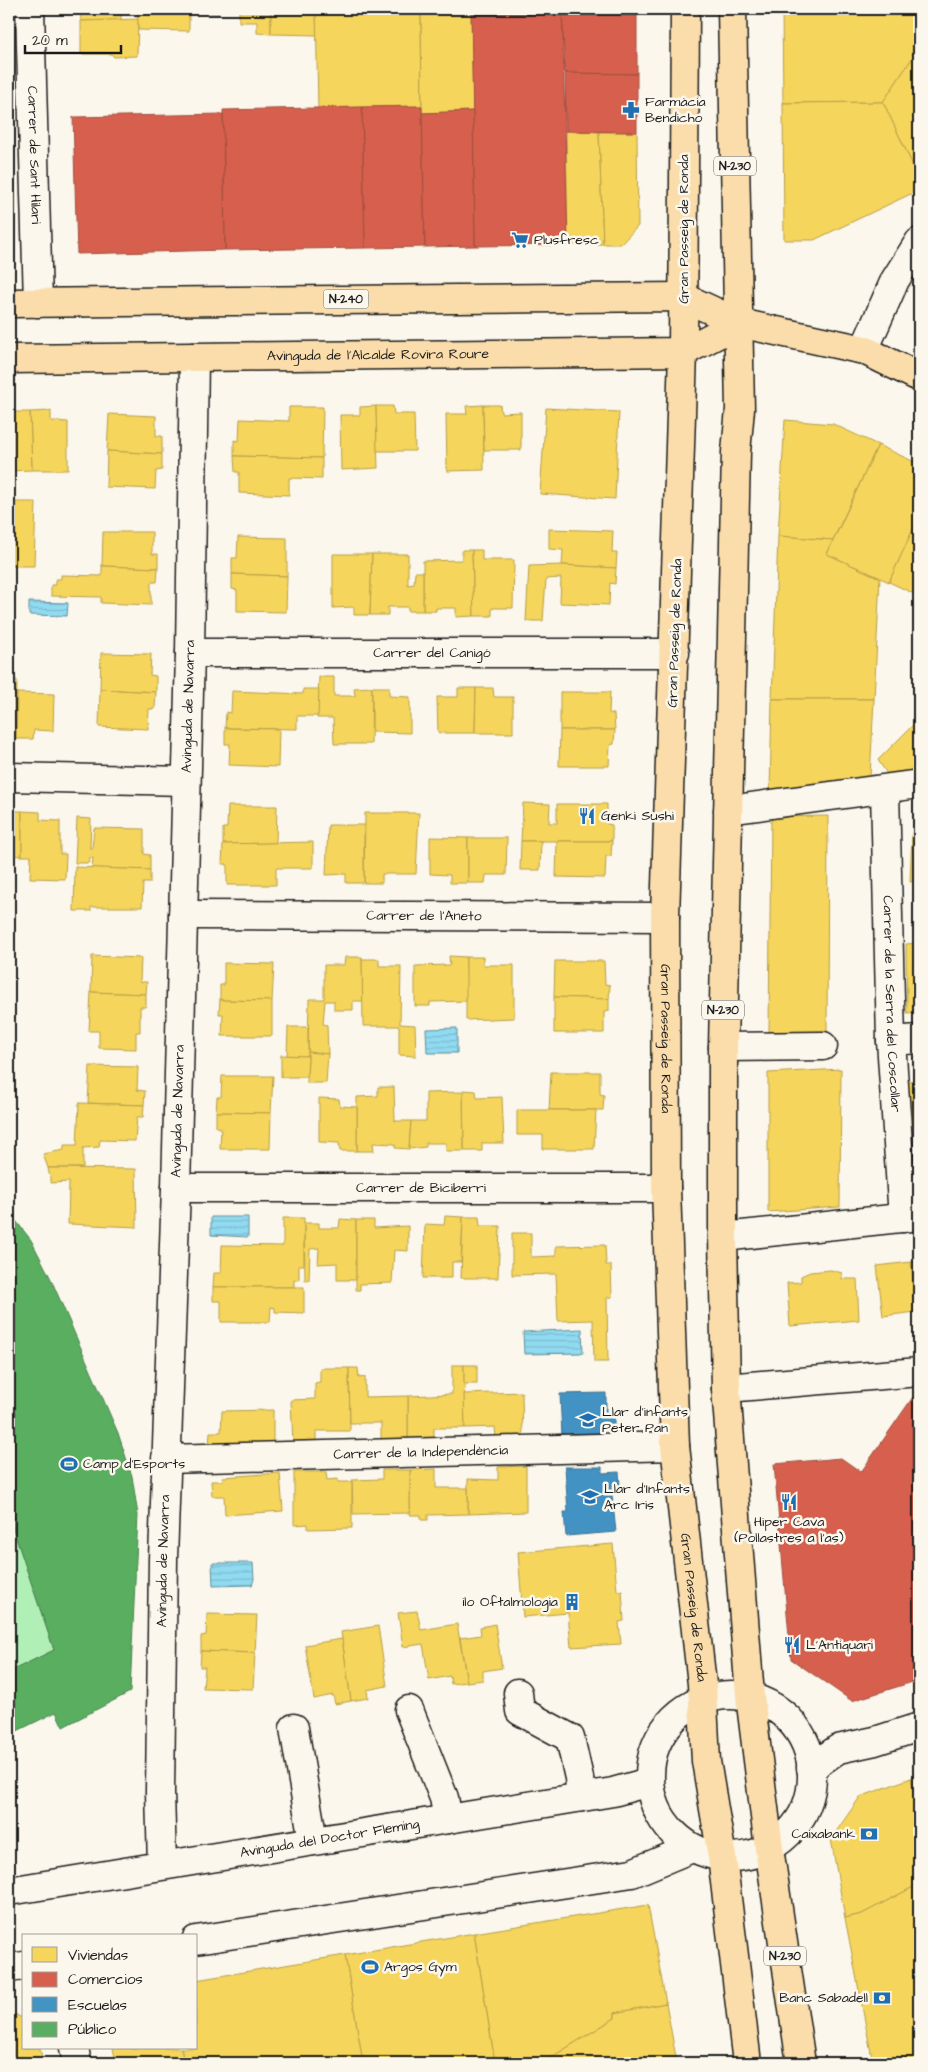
<svg xmlns="http://www.w3.org/2000/svg" width="928" height="2072" font-family="'Architects Daughter',sans-serif">
	<defs>
		<pattern id="water-rules" width="6" height="5" patternUnits="userSpaceOnUse" patternTransform="scale(1.25)"><rect width="6" height="5" fill="#90dbf1"/><path d="M0 2.5h6" fill="none" stroke="#7cbbce"/></pattern>
	</defs>
	<rect width="100%" height="100%" fill="#fbf7ec"/>
	<filter id="ink" filterUnits="userSpaceOnUse"><feTurbulence type="fractalNoise" baseFrequency=".02" numOctaves="2"/><feDisplacementMap in="SourceGraphic" scale="10" xChannelSelector="R" yChannelSelector="G"/><feConvolveMatrix kernelMatrix="1 2 1 2 8 2 1 2 1" color-interpolation-filters="sRGB"/></filter>
	<g filter="url(#ink)">
		<!-- green -->
		<path fill="#b0efb6" stroke="#668669" d="M9,1517L54,1650L9,1672Z"/>
		<!-- water -->
		<g fill="url(#water-rules)" stroke="#628f9c">
			<path d="M29,602L68,603L67,616L29,615Z"/>
			<path d="M457,1028V1053H427L426,1029Z"/>
			<path d="M211,1217H248V1237L211,1235Z"/>
			<path d="M582,1329L583,1353L524,1354L523,1332Z"/>
			<path d="M212,1563H253L254,1579L252,1585L213,1586Z"/>
		</g>
		<!-- homes -->
		<g fill="#f6d55c" stroke="#b59e49">
			<path d="M80,9H121V20L81,21Z"/>
			<path d="M137,9H189V31L138,30Z"/>
			<path d="M189,9H219V13H190Z"/>
			<path d="M239,9H271V34L257,33V22H239Z"/>
			<path d="M271,9H302V12H316L317,35L271,34Z"/>
			<path d="M316,9H421L422,106L318,108Z"/>
			<path d="M421,9H471L473,111L422,113Z"/>
			<path d="M782,9H913V57L883,102L783,103Z"/>
			<path d="M138,19L137,56L114,57L111,54H81V21Z"/>
			<path d="M919,42V178L883,102L913,57V45Z"/>
			<path d="M883,102L919,178V190L814,240H784L783,103Z"/>
			<path d="M566,131L599,132L603,244L568,245Z"/>
			<path d="M599,132H637L638,226L621,244H603Z"/>
			<path d="M483,405L484,470L447,471L446,414H467L466,406Z"/>
			<path d="M483,405H500L501,413L521,412V450H484Z"/>
			<path d="M376,406L378,468L341,470L340,415H360V407Z"/>
			<path d="M376,406H393L394,414H414L415,451H377Z"/>
			<path d="M289,407H323L322,458L234,456V440L239,441L240,419L289,421Z"/>
			<path d="M546,408L619,412L615,499L540,494Z"/>
			<path d="M51,411V421L68,422V470H32L30,412Z"/>
			<path d="M15,412H30L32,470L9,471V422H15Z"/>
			<path d="M109,414L156,416V436H162V454L107,451Z"/>
			<path d="M785,420L833,424L878,445L833,540L778,536Z"/>
			<path d="M878,445L919,464V516L889,582L827,554Z"/>
			<path d="M107,451L162,454V470L156,471L155,489L106,487Z"/>
			<path d="M234,456L322,458V479L289,478V495L239,493V472H235Z"/>
			<path d="M9,502H36L34,566H9Z"/>
			<path d="M919,516V596L889,582Z"/>
			<path d="M549,529L613,531L612,553H617L616,568L562,565L563,550L549,549Z"/>
			<path d="M103,532H152V554H158V568L102,566Z"/>
			<path d="M778,536L833,540L827,554L880,578L874,699H772Z"/>
			<path d="M238,537L287,538V576L232,574V558H237Z"/>
			<path d="M462,550H472L474,616L456,617V608H436V611H423V561L462,560Z"/>
			<path d="M472,550H482V560H514L513,608H492V616H474Z"/>
			<path d="M333,554H372L370,615H354V607L333,608Z"/>
			<path d="M372,554H408V585L414,584L415,572H423V611H408V607H388V615H370Z"/>
			<path d="M562,565L616,568L615,584L610,583L609,605L560,603L561,578L546,579L543,621H526L529,566Z"/>
			<path d="M102,566L158,568L157,582H151V605L101,603V597L51,596V585H56V579H61V575L102,576Z"/>
			<path d="M232,574L287,576L286,612L237,611V590L232,589Z"/>
			<path d="M101,653L151,654L150,675L156,676V692L100,689Z"/>
			<path d="M319,677H334V696H355L354,688L372,687L371,744H334L333,718H317Z"/>
			<path d="M9,680H17L16,739L9,738Z"/>
			<path d="M372,687H389V696L410,697V733L372,732Z"/>
			<path d="M458,688H476L475,733H438L437,697H458Z"/>
			<path d="M476,688H493L494,697H513V733H475Z"/>
			<path d="M100,689L156,692L155,709H149L148,729L99,727Z"/>
			<path d="M303,689H319L318,716H297V729L225,728L226,712L231,713L232,691L303,694Z"/>
			<path d="M560,692H610L609,713L614,714L615,730H560Z"/>
			<path d="M17,693L54,694L53,731L34,730L33,739H16Z"/>
			<path d="M772,699H874L870,778L770,793Z"/>
			<path d="M916,722L919,740V772L889,777L878,760Z"/>
			<path d="M225,728L279,729L278,767L229,765L230,744H225Z"/>
			<path d="M560,730H615L614,744L610,745L609,766H559Z"/>
			<path d="M523,803L550,804L549,823H557V804H607V824L612,825V841H521Z"/>
			<path d="M228,806H277L276,843L223,844V828H227Z"/>
			<path d="M9,811H22V856L10,855L9,870Z"/>
			<path d="M22,811L40,812V820L60,821V854H66L65,879L30,878L31,856H22Z"/>
			<path d="M365,813H419L416,874H382V883H364Z"/>
			<path d="M828,816L827,1033H769L771,817Z"/>
			<path d="M77,818L91,819L90,848H92L94,828L144,829V854L150,855V870L92,868L93,858H89V863H75Z"/>
			<path d="M328,825H364V883H346V874L326,875Z"/>
			<path d="M919,831V881L910,882L912,832Z"/>
			<path d="M430,837L468,838V883H450V875L430,874Z"/>
			<path d="M468,838H507L506,875H486L485,883H468Z"/>
			<path d="M521,841H541L540,870H520Z"/>
			<path d="M557,841H612L611,856H606L605,878L556,877Z"/>
			<path d="M313,842V868H276V885H227V864H222L223,844Z"/>
			<path d="M75,867L150,870V883H143L142,907H91V911H74Z"/>
			<path d="M919,943V1012L907,1013L906,944Z"/>
			<path d="M92,956L141,958L140,982H147L146,994L91,992Z"/>
			<path d="M449,956L466,957L467,1001L430,1002V1006H415V966L450,965Z"/>
			<path d="M345,957H362L363,1001H353V1010H334V1001H325L323,1024L327,1025L328,1054L308,1052L309,999H324V965H344Z"/>
			<path d="M466,957H483V965H514V1018L466,1020Z"/>
			<path d="M362,959H379V966H401L400,1024L415,1025L416,1056L399,1055V1026H363Z"/>
			<path d="M555,961H604L605,984L610,985L609,999L554,997Z"/>
			<path d="M224,963L274,964L272,1001L220,1000V985H224Z"/>
			<path d="M91,992L146,994V1007H140V1032H136V1049L99,1048V1031H89Z"/>
			<path d="M554,997L609,999V1011L604,1012V1033H554Z"/>
			<path d="M220,1000L272,1001V1036H222L223,1014H219Z"/>
			<path d="M288,1027H308V1056H287Z"/>
			<path d="M308,1052L328,1054L326,1083H307Z"/>
			<path d="M281,1055L308,1056L307,1077H281Z"/>
			<path d="M90,1066L138,1067L137,1090L145,1091L144,1105L88,1103Z"/>
			<path d="M841,1069L840,1207L768,1212V1073Z"/>
			<path d="M551,1072H600V1094L604,1095L603,1110H549Z"/>
			<path d="M222,1076H273L271,1113L216,1112L217,1097H221Z"/>
			<path d="M919,1080V1123L911,1124L907,1081Z"/>
			<path d="M378,1087H394L395,1121H411L409,1149L395,1148V1144L373,1143L374,1151H357V1097L378,1096Z"/>
			<path d="M463,1090L476,1091L477,1098L502,1097L504,1143H482V1151H464Z"/>
			<path d="M463,1092L464,1151H446V1143H426V1147L409,1149L411,1121H426V1093Z"/>
			<path d="M319,1098L339,1099L340,1106L357,1107V1151H340L339,1143L319,1142Z"/>
			<path d="M79,1103L144,1105L143,1117H137L135,1141L100,1140L99,1147L83,1148V1168H48L43,1154L64,1150V1145H77Z"/>
			<path d="M517,1110H596L594,1149H543V1135H517Z"/>
			<path d="M216,1112L271,1113L270,1149H220L221,1128L216,1127Z"/>
			<path d="M48,1168L136,1169L137,1227L68,1224L69,1182L51,1183Z"/>
			<path d="M445,1216L463,1217L461,1262H452V1278H423L425,1224L444,1225Z"/>
			<path d="M463,1217H479L480,1226H500L498,1278H461Z"/>
			<path d="M283,1218H304V1265H299V1280H294V1287H213L214,1273H221L222,1245L283,1246Z"/>
			<path d="M340,1219L356,1220V1280H337V1263L318,1264L319,1248L310,1249L309,1280H305L304,1223H319V1228H339Z"/>
			<path d="M356,1220H374V1228L408,1226V1251L394,1250L392,1283L360,1284V1290H356Z"/>
			<path d="M512,1233H531V1257L556,1256V1246L605,1245L606,1265H611L612,1297L607,1298L608,1362H594L593,1320L558,1321L556,1274L512,1275Z"/>
			<path d="M919,1261V1312H916L911,1262Z"/>
			<path d="M911,1262L916,1312L883,1316L877,1266Z"/>
			<path d="M831,1270L842,1273V1279H857L859,1320L790,1326L787,1283L801,1282V1276L810,1272Z"/>
			<path d="M213,1287H304V1313L275,1312V1308L271,1307L270,1322H221V1301H213Z"/>
			<path d="M452,1365H464L465,1428H434V1440L408,1441V1396L452,1394Z"/>
			<rect x="464" y="1365" width="13" height="19"/>
			<path d="M320,1368H349L350,1431H316V1443L293,1444L291,1400L315,1399V1383L320,1382Z"/>
			<path d="M349,1368H358L359,1378L365,1377V1397L408,1396V1441L381,1442V1423H350Z"/>
			<path d="M522,1392L523,1439H496L495,1427L465,1428L464,1394Z"/>
			<path d="M273,1410V1444L209,1446L210,1432H221L222,1411Z"/>
			<path d="M526,1466V1512L468,1514V1479L498,1480V1467Z"/>
			<path d="M436,1469V1488H468V1514L428,1515V1520H421V1515H410V1470Z"/>
			<path d="M382,1470H410V1513L353,1514L352,1480L382,1479Z"/>
			<path d="M294,1472H326L327,1480L338,1479V1482H352V1528L308,1529V1524L294,1525Z"/>
			<path d="M280,1473L283,1511L225,1515L224,1496H212L211,1481H223L222,1477Z"/>
			<path d="M613,1544L617,1591H622L624,1621L619,1622L621,1644L571,1647L568,1613L523,1617L518,1552Z"/>
			<path d="M417,1611L421,1630L457,1624L467,1682L451,1684L450,1676L429,1680L423,1644L403,1647L398,1613Z"/>
			<path d="M207,1614L257,1615L255,1653L201,1651V1636L206,1635Z"/>
			<path d="M495,1624L502,1668L483,1671V1680L467,1682L460,1638L481,1635L480,1627Z"/>
			<path d="M378,1626L387,1686L367,1690L368,1698L351,1701L341,1632Z"/>
			<path d="M342,1639L351,1701L335,1704L333,1695L314,1699L305,1645Z"/>
			<path d="M201,1651L255,1653L253,1689L203,1688L205,1667H200Z"/>
			<path d="M919,1776V1821L911,1778Z"/>
			<path d="M911,1778L919,1821V1884L862,1914L845,1918L831,1839L860,1797Z"/>
			<path d="M919,1884V2063H873L845,1918L862,1914Z"/>
			<path d="M648,1905L666,2003L615,2013V2018L542,2063H495L474,1933Z"/>
			<path d="M474,1933L495,2063H363L345,1955Z"/>
			<path d="M345,1955L363,2063H184L181,2048H196V1980Z"/>
			<path d="M666,2003L677,2063H542L615,2018V2013Z"/>
			<path d="M9,2011L24,2019V2048H40L43,2063H9Z"/>
			<path d="M113,2048H181L184,2063H116Z"/>
		</g>
		<!-- shops -->
		<g fill="#d6604d" stroke="#9e4c3e">
			<path d="M471,9H562L568,245L475,246Z"/>
			<path d="M562,9H637V74L565,73Z"/>
			<path d="M565,73L637,74V132L566,131Z"/>
			<path d="M422,106L425,247L365,248L362,107Z"/>
			<path d="M362,107L365,248L225,250L223,110Z"/>
			<path d="M473,111L475,246L425,247L422,113Z"/>
			<path d="M223,114L225,250L77,254L73,117Z"/>
			<path d="M913,1397L919,1401V1680L852,1701L791,1659L774,1464L841,1458L861,1472Z"/>
		</g>
		<!-- schools -->
		<g fill="#4393c3" stroke="#376f91">
			<path d="M606,1393V1413H614V1428H601V1436L562,1437L560,1394Z"/>
			<path d="M565,1467H602V1473L619,1472L620,1486H611L616,1532L566,1536L564,1512H568Z"/>
		</g>
		<!-- public -->
		<path fill="#5aae61" stroke="#47824c" d="M9,1212L31,1240L50,1277L118,1433L132,1476L138,1515L130,1692L63,1727L56,1712L9,1735V1672L54,1650L9,1517Z"/>
		<g fill="none" stroke-linecap="round" stroke-linejoin="round">
			<!-- minor casing -->
			<g stroke="#1c1c1c" stroke-width="31">
				<g id="minor">
					<path id="s1" d="M30,9L38,303"/>
					<path d="M864,350L895,280L919,242"/>
					<path id="s2" d="M190,653H675"/>
					<path d="M9,777L186,781"/>
					<path id="s3" d="M885,790L891,1041L903,1218"/>
					<path d="M728,810L919,784"/>
					<path id="s4" d="M183,915L665,917"/>
					<path d="M891,1041L919,1039"/>
					<path d="M723,1047L823,1046"/>
					<path id="s5" d="M176,1188H666"/>
					<path d="M723,1237L919,1216"/>
					<path d="M726,1388L919,1372"/>
					<path id="s6" d="M166,1459L675,1446"/>
					<path d="M518,1693L520,1711L570,1738L579,1778L581,1797"/>
					<circle cx="731" cy="1776" r="81"/>
					<path d="M409,1710L444,1798L448,1819"/>
					<path d="M294,1728L313,1841"/>
					<path d="M811,1768L838,1749L875,1741L919,1727"/>
					<path id="s7" d="M162,1865L160,1792L163,1559L176,1188L190,653L194,357"/>
					<path id="s8" d="M9,1891L613,1792L649,1782"/>
					<path d="M196,1940L632,1873L692,1848"/>
					<path d="M9,1968L24,1966"/>
					<path d="M74,2048L77,2063"/>
				</g>
			</g>
			<!-- major casing -->
			<g stroke="#1c1c1c" stroke-width="31">
				<g id="major">
					<path id="s9" d="M685,9L683,352L665,917L666,1188L675,1446L702,1684L706,1761L722,1857L747,2063"/>
					<path d="M732,9L740,409L736,452L723,1047V1237L726,1388L750,1696L769,1848L801,2063"/>
					<path d="M9,303L683,297L739,323L864,350L919,377"/>
					<path id="s10" d="M9,359L683,352L739,323"/>
				</g>
			</g>
			<!-- minor -->
			<use href="#minor" stroke="#fbf7ec" stroke-width="28"/>
			<!-- major -->
			<use href="#major" stroke="#fbddab" stroke-width="28"/>
		</g>
	</g>
	<!-- icons -->
	<defs>
		<g id="pharmacy-bare" transform="scale(1.35)"><path d="M-2-6h4v4h4v4h-4v4h-4v-4h-4v-4h4Z" fill="#1f6fb2" stroke="#fbf7ec" stroke-width="2.5" paint-order="stroke"/></g>
		<g id="supermarket-bare" transform="scale(1.35)"><path d="M-6-5.5h2.5l.6 2H6L4.5 2H-2.5L-4.4-4H-6ZM-1.5 3.2a1.3 1.3 0 1 0 .1 0ZM3 3.2a1.3 1.3 0 1 0 .1 0Z" fill="#1f6fb2" stroke="#fbf7ec" stroke-width="2.5" paint-order="stroke"/></g>
		<g id="restaurant-bare" transform="scale(1.35)"><path d="M-5-6h1v4h1v-4h1v4h1v-4h1v5L-1.5 .5V6h-2V.5L-5-1ZM5-6V6H3V1.5H1.5Q1.5-4 5-6Z" fill="#1f6fb2" stroke="#fbf7ec" stroke-width="2.5" paint-order="stroke"/></g>
		<g id="school-bare" transform="scale(1.35)"><path d="M0-5L7-2L0 1L-7-2ZM-4 1L0 2.5L4 1V4Q0 6-4 4Z" fill="#1f6fb2" stroke="#fbf7ec" stroke-width="2.5" paint-order="stroke"/></g>
		<g id="stadium-bare" transform="scale(1.35)"><path d="M0-5a6.5 5 0 1 0 0 10a6.5 5 0 1 0 0-10ZM-3.5-1.8h7v3.6h-7Z" fill="#1f6fb2" stroke="#fbf7ec" stroke-width="2.5" paint-order="stroke"/></g>
		<g id="building-bare" transform="scale(1.35)"><path d="M-4-6H4V6H1V3H-1V6H-4ZM-2.5-4.3h1.7v1.8h-1.7ZM.8-4.3h1.7v1.8H.8ZM-2.5-1h1.7V.8h-1.7ZM.8-1h1.7V.8H.8Z" fill="#1f6fb2" stroke="#fbf7ec" stroke-width="2.5" paint-order="stroke"/></g>
		<g id="bank-bare" transform="scale(1.35)"><path d="M-6-4H6V4H-6ZM0-2.3a2.3 2.3 0 1 0 0 4.6a2.3 2.3 0 1 0 0-4.6Z" fill="#1f6fb2" stroke="#fbf7ec" stroke-width="2.5" paint-order="stroke"/></g>
	</defs>
	<g fill-rule="evenodd">
		<use href="#pharmacy-bare" x="631" y="110"/>
		<use href="#supermarket-bare" x="520" y="240"/>
		<use href="#restaurant-bare" x="587" y="816"/>
		<use href="#school-bare" x="588" y="1420"/>
		<use href="#stadium-bare" x="69" y="1464"/>
		<use href="#school-bare" x="590" y="1497"/>
		<use href="#restaurant-bare" x="789" y="1502"/>
		<use href="#building-bare" x="572" y="1602"/>
		<use href="#restaurant-bare" x="792" y="1645"/>
		<use href="#bank-bare" x="869" y="1834"/>
		<use href="#stadium-bare" x="370" y="1967"/>
		<use href="#bank-bare" x="882" y="1998"/>
	</g>
	<g text-anchor="middle" dominant-baseline="central" stroke-width="5" stroke-linejoin="round" paint-order="stroke">
		<!-- shield labels -->
		<g fill="#fbf7ec" stroke="#5f5e5a" stroke-width="1">
			<rect x="714" y="156.5" width="42" height="19" rx="4"/>
			<rect x="323.5" y="289.5" width="45" height="19" rx="4"/>
			<rect x="702" y="1000.5" width="42" height="19" rx="4"/>
			<rect x="764" y="1946.5" width="42" height="19" rx="4"/>
		</g>
		<g font-size="12" font-weight="bold" fill="#1c1c1c">
			<text x="735" y="166">N-230</text>
			<text x="346" y="299">N-240</text>
			<text x="723" y="1010">N-230</text>
			<text x="785" y="1956">N-230</text>
		</g>
		<!-- poi labels -->
		<g font-size="14" fill="#1c1c1c" stroke="#fbf7ec" text-anchor="start">
			<text x="645" y="102">Farmàcia<tspan x="645" dy="16">Bendicho</tspan></text>
			<text x="534" y="240">Plusfresc</text>
			<text x="601" y="816">Genki Sushi</text>
			<text x="602" y="1412">Llar d'infants<tspan x="602" dy="16">Peter Pan</tspan></text>
			<text x="83" y="1464">Camp d'Esports</text>
			<text x="604" y="1489">Llar d'Infants<tspan x="604" dy="16">Arc Iris</tspan></text>
			<text x="789" y="1522" text-anchor="middle">Hiper Cava<tspan x="789" dy="16">(Pollastres a l'as)</tspan></text>
			<text x="558" y="1602" text-anchor="end">ilo Oftalmologia</text>
			<text x="806" y="1645">L'Antiquari</text>
			<text x="855" y="1834" text-anchor="end">Caixabank</text>
			<text x="384" y="1967">Argos Gym</text>
			<text x="868" y="1998" text-anchor="end">Banc Sabadell</text>
		</g>
		<!-- street labels -->
		<g font-size="14" fill="#1c1c1c" stroke="#fbf7ec">
			<text stroke="none"><textPath href="#s1" startOffset="146">Carrer de Sant Hilari</textPath></text>
			<text transform="translate(684 229) rotate(-90)">Gran Passeig de Ronda</text>
			<text stroke="none"><textPath href="#s10" startOffset="369">Avinguda de l'Alcalde Rovira Roure</textPath></text>
			<text transform="translate(675 633) rotate(-88)">Gran Passeig de Ronda</text>
			<text stroke="none"><textPath href="#s2" startOffset="242">Carrer del Canigó</textPath></text>
			<text stroke="none"><textPath href="#s7" startOffset="1159">Avinguda de Navarra</textPath></text>
			<text stroke="none"><textPath href="#s4" startOffset="241">Carrer de l'Aneto</textPath></text>
			<text stroke="none"><textPath href="#s3" startOffset="214">Carrer de la Serra del Coscollar</textPath></text>
			<text stroke="none"><textPath href="#s9" startOffset="1030">Gran Passeig de Ronda</textPath></text>
			<text stroke="none"><textPath href="#s7" startOffset="754">Avinguda de Navarra</textPath></text>
			<text stroke="none"><textPath href="#s5" startOffset="245">Carrer de Biciberri</textPath></text>
			<text stroke="none"><textPath href="#s6" startOffset="255">Carrer de la Independència</textPath></text>
			<text stroke="none"><textPath href="#s7" startOffset="304">Avinguda de Navarra</textPath></text>
			<text stroke="none"><textPath href="#s9" startOffset="1600">Gran Passeig de Ronda</textPath></text>
			<text stroke="none"><textPath href="#s8" startOffset="325">Avinguda del Doctor Fleming</textPath></text>
		</g>
	</g>
	<!-- margin -->
	<rect width="928" height="2072" fill="none" stroke="#fbf7ec" stroke-width="30"/>
	<rect x="15" y="15" width="898" height="2042" fill="none" stroke="#1c1c1c" stroke-width="2" filter="url(#ink)"/>
	<!-- legend -->
	<rect x="22" y="1934" width="175" height="115" fill="#fbf7ec" stroke="#a29f99"/>
	<rect x="32" y="1947" width="25" height="15" fill="#f6d55c" stroke="#a29f99"/>
	<text x="68" y="1960" font-size="15" fill="#1c1c1c">Viviendas</text>
	<rect x="32" y="1972" width="25" height="15" fill="#d6604d" stroke="#a29f99"/>
	<text x="68" y="1984" font-size="15" fill="#1c1c1c">Comercios</text>
	<rect x="32" y="1997" width="25" height="15" fill="#4393c3" stroke="#a29f99"/>
	<text x="68" y="2010" font-size="15" fill="#1c1c1c">Escuelas</text>
	<rect x="32" y="2022" width="25" height="15" fill="#5aae61" stroke="#a29f99"/>
	<text x="68" y="2034" font-size="15" fill="#1c1c1c">Público</text>
	<!-- scale -->
	<path d="M25 45v8h96v-8" fill="none" stroke="#1c1c1c" stroke-width="2.5"/>
	<text x="32" y="45" font-size="15" fill="#1c1c1c" stroke="#fbf7ec" stroke-width="4" paint-order="stroke">20 m</text>
</svg>
